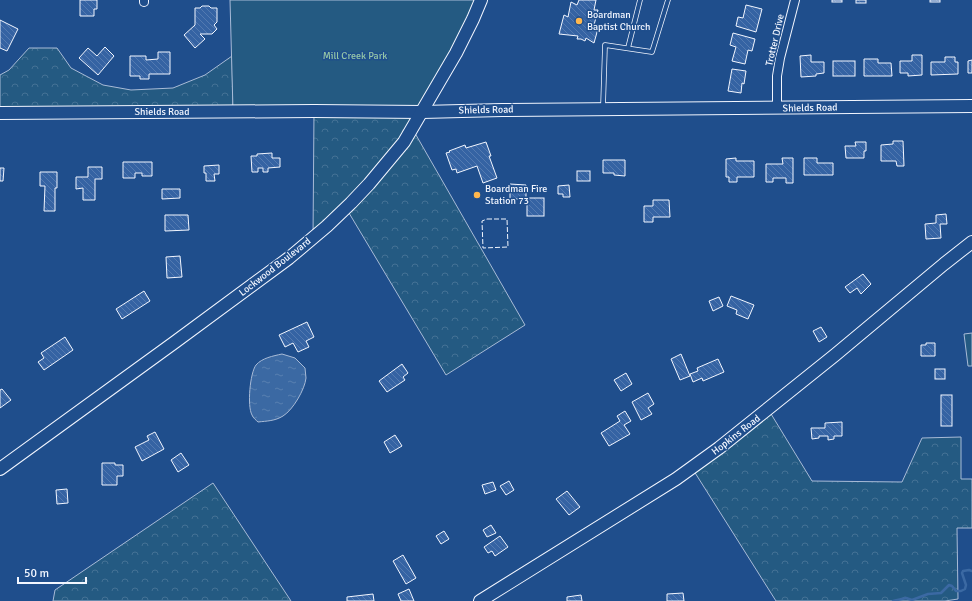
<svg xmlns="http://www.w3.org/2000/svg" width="972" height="601" font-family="Signika,sans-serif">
	<defs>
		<pattern id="forest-crowns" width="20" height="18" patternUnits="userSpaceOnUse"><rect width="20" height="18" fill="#245a82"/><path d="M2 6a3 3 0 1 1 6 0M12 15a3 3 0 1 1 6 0" fill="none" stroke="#447295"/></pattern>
		<pattern id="water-ripples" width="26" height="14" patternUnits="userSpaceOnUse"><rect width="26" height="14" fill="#3b69a3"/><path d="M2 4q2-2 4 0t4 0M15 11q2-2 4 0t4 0" fill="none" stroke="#587fb1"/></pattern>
		<pattern id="building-back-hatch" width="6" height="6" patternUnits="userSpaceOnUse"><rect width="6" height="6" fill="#3563a3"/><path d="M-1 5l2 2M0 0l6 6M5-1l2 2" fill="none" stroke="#537ab1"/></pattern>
	</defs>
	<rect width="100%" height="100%" fill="#1f4e8c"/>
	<!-- forest -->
	<g fill="url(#forest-crowns)" stroke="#a8bbd7">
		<path d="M29,48H57L71,68L103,85L131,90L173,88L205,75L232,56L233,111L0,113V75L9,70Z"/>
		<path d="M314,111L422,112L412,128L525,325L446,375L346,208L313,238Z"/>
		<path d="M768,409L812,481L902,482L922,438L961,437V479H972V528H957L958,599L945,601H776L692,468Z"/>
		<path d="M213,483L291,601H53L55,590Z"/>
	</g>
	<!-- green -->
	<g fill="#245a82" stroke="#a8bbd7">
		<path d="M230,0H481L422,112L233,111Z"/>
		<path d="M972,333V366H968L964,334Z"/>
	</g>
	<!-- water -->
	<path fill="url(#water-ripples)" stroke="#a8bbd7" d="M282,354L295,358L305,368C305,371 306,375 306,378C305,389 293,410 283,416C275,421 267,421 258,422C256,420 253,418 252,415C247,406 250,373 256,365C262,358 273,356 282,354Z"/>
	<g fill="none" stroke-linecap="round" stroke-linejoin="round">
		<!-- stream -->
		<path stroke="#3b69a3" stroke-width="2.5" d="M893,601L906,598L912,600L928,594L941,593L949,585L952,586L956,591H961L965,589L966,585L962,573L963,571L969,570L972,571"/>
	</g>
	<!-- building -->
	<g fill="url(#building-back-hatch)" stroke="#f2f6ff">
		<path d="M80,0H97V9H94V16H80Z"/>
		<path d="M579,0H596L594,10H598L594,25H599L594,43L586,38L585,41L581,39H577L578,36L559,34L564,15L568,17L571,2L577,5Z"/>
		<rect x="832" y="0" width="10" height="2"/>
		<rect x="856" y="0" width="10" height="3"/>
		<rect x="930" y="0" width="10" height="2"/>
		<path d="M746,5L762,9L756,32L736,26L738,17L743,18Z"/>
		<path d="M202,6H209L211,8H217V22L214,25L217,29L212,34H200L205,39L195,48L184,35L195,25V8H200Z"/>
		<path d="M0,20L18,29L7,51L0,48Z"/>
		<path d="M733,33L755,39L752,51L748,50L745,64L732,61L736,47L730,45Z"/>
		<path d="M105,47L114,56L98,75L79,58L88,48L97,56Z"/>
		<path d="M158,52H170V74H149V79H140V76H130V56H146V60L158,59Z"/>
		<path d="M811,55V62H824V73L816,74V76L801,77L800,56Z"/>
		<path d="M912,55H922V75L908,76V73H900V61H912Z"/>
		<path d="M945,57H955V62H958V74L931,75V62H945Z"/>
		<path d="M864,59H878V63H891L892,76H864Z"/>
		<path d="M972,60V73H968V61Z"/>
		<rect x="833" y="61" width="22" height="15"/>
		<path d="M732,69L746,71L744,84L742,83L741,93L728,91Z"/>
		<path d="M893,141H903L904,166H897L896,161H881V145L893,144Z"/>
		<path d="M486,142L491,156H489L497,178L483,183L477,166L457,173L456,169L452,170L446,153L450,152L449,151L465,145L466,148Z"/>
		<path d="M855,142H866V151H864V158H846L845,146H856Z"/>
		<path d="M272,153V158H280V167L268,168V172H263V168H258V172H252L251,156H257V154Z"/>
		<path d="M736,158V161H754V177H737V182H729V177H726V159Z"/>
		<path d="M782,158H793V183H786V178H773V182H766V164H783Z"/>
		<path d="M804,158H817V163H833V175H804Z"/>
		<path d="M603,160H625V176L614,175V173H603Z"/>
		<path d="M123,162H152V176H142V173H135V178H123Z"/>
		<path d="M219,165V174H214L215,181H206V173H204V166Z"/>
		<path d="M88,167H102V179H95V200H83V188L76,189V177H88Z"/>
		<path d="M0,168H4L3,181H0Z"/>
		<rect x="577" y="171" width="13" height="10"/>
		<path d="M40,172H57V188H55V211H44L45,186H40Z"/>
		<path d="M510,184L526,185V199H510Z"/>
		<path d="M569,185L570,197H563V194H558V186Z"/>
		<path d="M162,189H180V198L162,199Z"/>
		<rect x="527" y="198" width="17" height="18"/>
		<path d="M653,200H669L670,217H653V222H644V206H653Z"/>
		<path d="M946,214L947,224H940L941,238L926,239L925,224L936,223V215Z"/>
		<path d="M165,215H188L189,230L165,231Z"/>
		<path d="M180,256L182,277L167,278L166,257Z"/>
		<path d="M863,274L871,284L861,294L857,288L850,293L845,287Z"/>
		<path d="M144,291L150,301L122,319L116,309Z"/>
		<path d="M731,296L754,305L748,319L736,314L737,310L727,306Z"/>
		<path d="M719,297L723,306L713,311L709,301Z"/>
		<path d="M307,322L314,337L306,341L309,347L298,352L293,343L285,347L279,335Z"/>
		<path d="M821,327L827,337L819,342L813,331Z"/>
		<path d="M65,337L73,350L44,370L38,362L44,358L41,353Z"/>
		<path d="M926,343H935V356H921V345H926Z"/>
		<path d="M681,354L690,376L680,380L671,359Z"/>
		<path d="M718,359L724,372L703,381L702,378L693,382L690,374L698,371L697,368Z"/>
		<path d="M402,364L408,373L403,377L405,380L387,392L379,381Z"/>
		<rect x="935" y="369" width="10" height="10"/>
		<path d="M626,373L632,384L621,391L614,380Z"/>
		<path d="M2,389L11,400L0,408V390Z"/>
		<path d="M648,393L654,404L648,408L652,414L641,420L632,402Z"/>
		<rect x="941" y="395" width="11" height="31"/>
		<path d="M625,411L631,421L624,425L630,434L609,446L601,433L620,421L617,416Z"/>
		<path d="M842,422V436H834V439L828,440V436H819V438L812,439L811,428H825V423Z"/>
		<path d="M155,432L164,449L142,461L135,447L149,440L147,436Z"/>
		<path d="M395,435L402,446L390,453L384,442Z"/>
		<path d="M181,453L189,465L178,472L171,460Z"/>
		<path d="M102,463H115V465H123V476H117V485H102Z"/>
		<path d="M509,481L514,490L506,495L500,486Z"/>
		<path d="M493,482L496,490L485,494L482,485Z"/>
		<path d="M67,489L68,503L57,504L56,490Z"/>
		<path d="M567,491L580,507L569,515L556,499Z"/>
		<path d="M491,525L496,533L487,537L483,530Z"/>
		<path d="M444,531L449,539L441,544L436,536Z"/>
		<path d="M500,536L508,547L495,556L492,551L488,553L484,547Z"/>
		<path d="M403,555L416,578L406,584L393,561Z"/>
		<path d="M409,589L414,601H401L398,594Z"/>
		<path d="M683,593L684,601H667V594Z"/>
		<path d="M373,594L374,601H347V597Z"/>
		<path d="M581,595L582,601H567V597Z"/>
	</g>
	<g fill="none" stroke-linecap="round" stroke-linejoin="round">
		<!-- lane casing -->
		<g stroke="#f2f6ff" stroke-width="5.5">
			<g id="lane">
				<path d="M628,48L640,0"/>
				<path d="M603,107L605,45L652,52L668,0"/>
			</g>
		</g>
		<!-- street casing -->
		<g stroke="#f2f6ff" stroke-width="10">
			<g id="street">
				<path d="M144,0V2"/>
				<path d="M777,108V76L780,58L795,0"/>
			</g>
		</g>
		<!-- secondary casing -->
		<g stroke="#f2f6ff" stroke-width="14">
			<g id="secondary">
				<path d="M0,113L314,111L422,112L502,110L972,106"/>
				<path d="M0,469L175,342L289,258L327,226L351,203L369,184L404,142L456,53L473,19L481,0"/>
				<path d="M480,601L676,479L719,448L835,355L944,264L972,242"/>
			</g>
		</g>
		<!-- lane -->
		<use href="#lane" stroke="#1f4e8c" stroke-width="4"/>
		<!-- street -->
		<use href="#street" stroke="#1f4e8c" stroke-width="8"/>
		<!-- secondary -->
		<use href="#secondary" stroke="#1f4e8c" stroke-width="12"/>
		<!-- fence -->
		<path stroke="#f2f6ff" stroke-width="1" stroke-dasharray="5 2" stroke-linecap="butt" d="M487,219H507L508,247L483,248L482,221Z"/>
	</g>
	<!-- markers -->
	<g fill="#ffb74d" stroke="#1f4e8c" stroke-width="1.5">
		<circle cx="579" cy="21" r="4"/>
		<circle cx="477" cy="195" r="4"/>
	</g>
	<g text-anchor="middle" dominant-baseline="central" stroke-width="3" stroke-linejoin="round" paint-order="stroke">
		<!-- poi labels -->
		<g font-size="10" fill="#f2f6ff" stroke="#1f4e8c" text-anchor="start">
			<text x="587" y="15">Boardman<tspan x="587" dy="12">Baptist Church</tspan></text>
			<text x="485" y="189">Boardman Fire<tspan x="485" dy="12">Station 73</tspan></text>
		</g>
		<!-- street labels -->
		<g font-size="10" fill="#f2f6ff" stroke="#1f4e8c">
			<text transform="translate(775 40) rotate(-77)">Trotter Drive</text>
			<text transform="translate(810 108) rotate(-1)">Shields Road</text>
			<text transform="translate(486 110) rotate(-1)">Shields Road</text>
			<text x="162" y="112">Shields Road</text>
			<text transform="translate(275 267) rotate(-38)">Lockwood Boulevard</text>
			<text transform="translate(736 435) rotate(-38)">Hopkins Road</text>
		</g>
		<!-- park labels -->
		<g font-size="10" fill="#97c8a6" stroke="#1f4e8c">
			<text x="355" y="56">Mill Creek Park</text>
		</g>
	</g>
	<!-- scale -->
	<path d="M18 577v6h68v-6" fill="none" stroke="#f2f6ff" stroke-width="2"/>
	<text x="24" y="577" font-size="12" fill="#f2f6ff" stroke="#1f4e8c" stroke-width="3" paint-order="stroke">50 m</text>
</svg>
